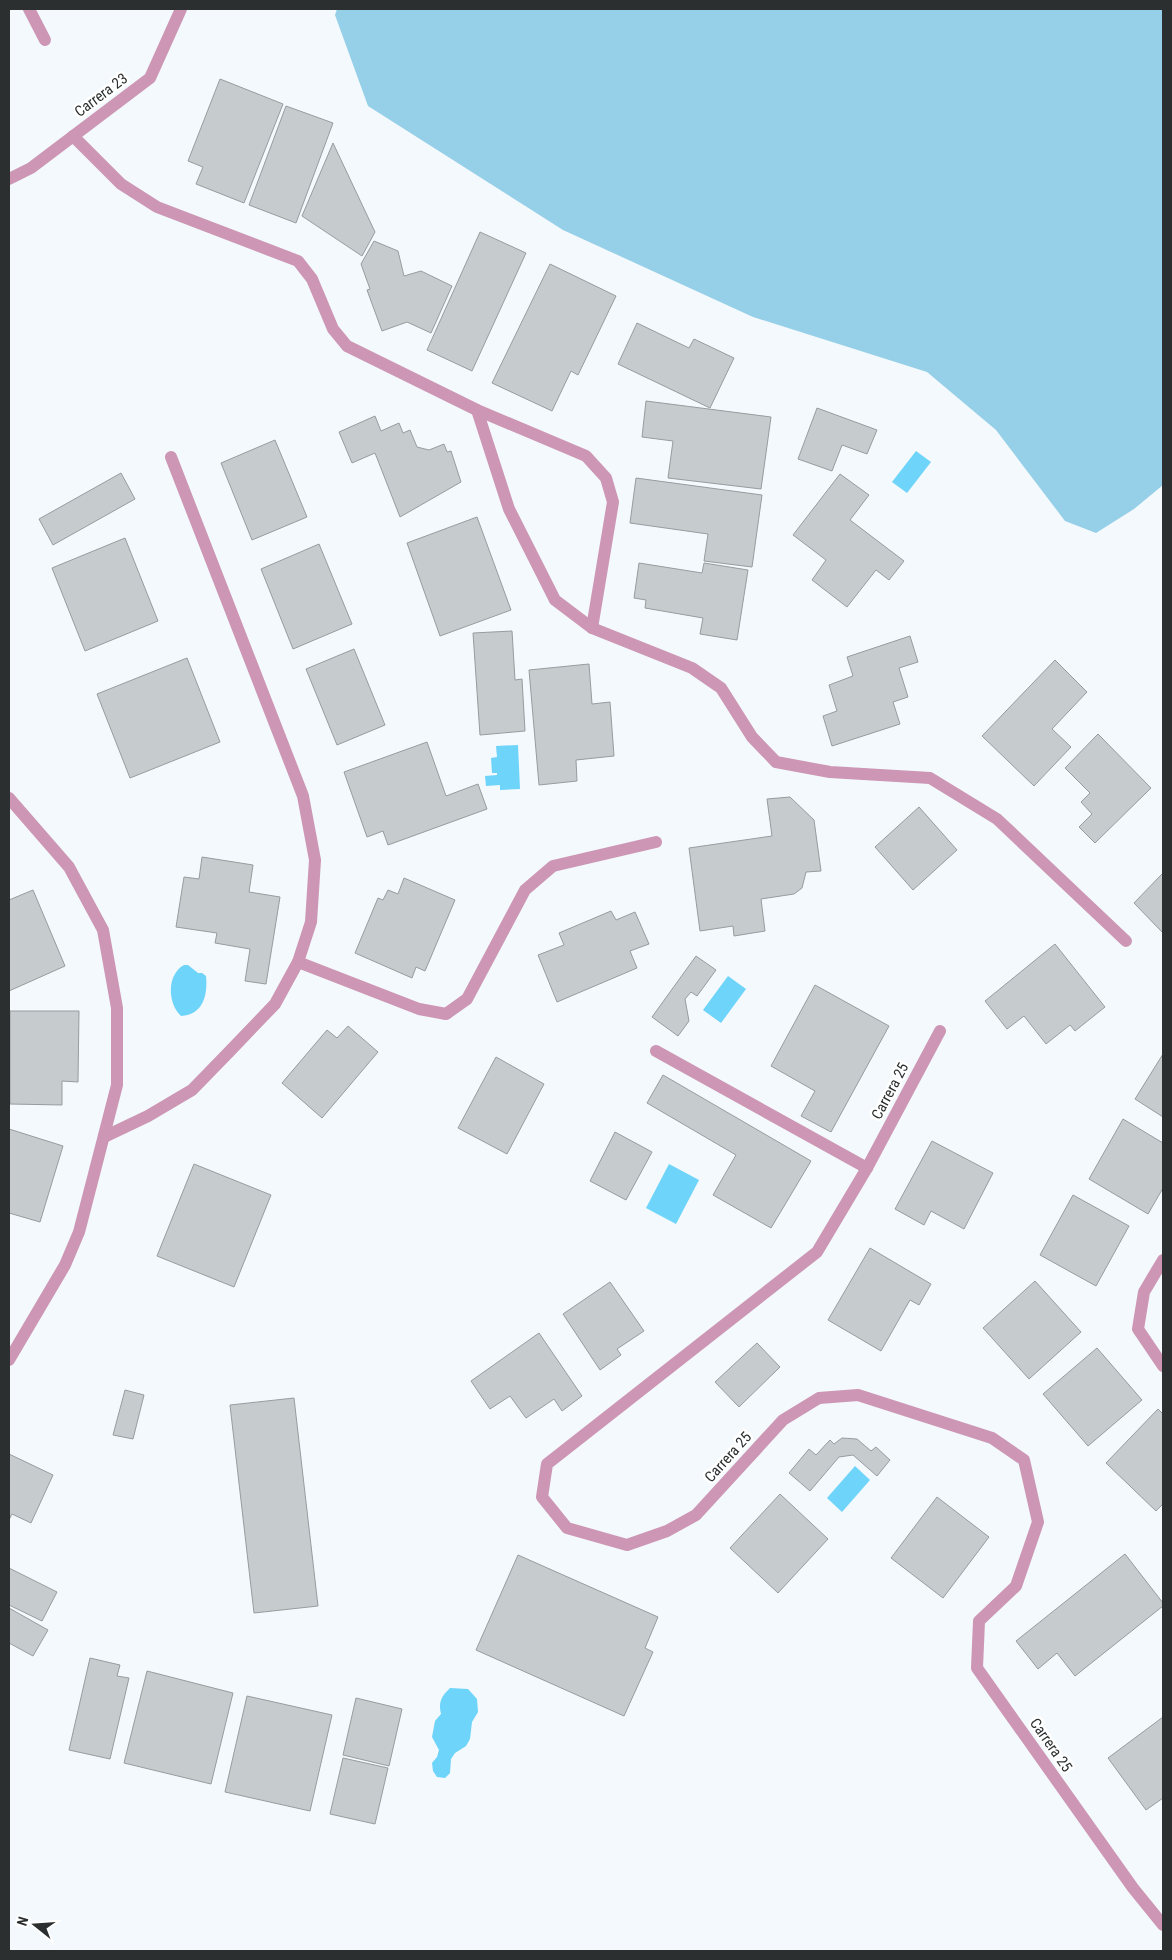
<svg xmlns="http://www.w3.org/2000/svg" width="1172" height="1960" font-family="'Roboto Condensed',sans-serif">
	<rect width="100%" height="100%" fill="#f3f9fc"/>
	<!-- green -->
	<path fill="#96d0e8" d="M337,9H1163V485L1134,509L1096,533L1065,521L996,430L927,372L753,317L563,230L368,106L335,15Z"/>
	<!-- water -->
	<g fill="#6ed4fa">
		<path d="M916,451L931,462L907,493L892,482Z"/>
		<path d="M518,745L520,789L500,790V785L486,786L485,776L497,775V773H492L491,758L497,757L496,746Z"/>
		<path d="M184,965H188L198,973H202L206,976C208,995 203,1015 181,1016C168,1004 166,975 184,965Z"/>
		<path d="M728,976L746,989L721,1023L703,1010Z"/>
		<path d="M669,1164L699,1180L676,1224L646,1208Z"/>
		<path d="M855,1466L870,1480L842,1512L827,1498Z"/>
		<path d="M450,1688L468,1689L477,1699L478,1712L472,1722L470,1739L466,1746L455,1753L451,1759L450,1773L445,1778L437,1777L433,1771L432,1763L437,1757L439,1750L432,1737L435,1721L441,1714C438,1701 442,1696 450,1688Z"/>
	</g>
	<!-- building -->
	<g fill="#c6ccce" stroke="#979c9e">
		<path d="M220,79L283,104L244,203L196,184L203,167L188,161Z"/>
		<path d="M286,106L333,123L296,223L249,205Z"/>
		<path d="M333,143L375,232L362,256L302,216Z"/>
		<path d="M480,232L526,253L472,371L427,350Z"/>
		<path d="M374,241L398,251L404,276L421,271L452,286L431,333L407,322L382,331L367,290L370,289L361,264Z"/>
		<path d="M550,264L616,296L578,375L571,371L552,411L492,383Z"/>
		<path d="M637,323L689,348L694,339L734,358L710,408L618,364Z"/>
		<path d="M646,401L771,417L761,489L668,478L673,441L642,437Z"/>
		<path d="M817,408L877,430L867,454L842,445L832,471L798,459Z"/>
		<path d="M375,416L381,431L399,423L403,433L410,430L417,447L429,450L444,444L447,452L451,451L461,482L400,517L375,453L352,463L339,432Z"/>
		<path d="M275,440L307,517L252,540L221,463Z"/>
		<path d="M121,473L135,499L53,545L39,519Z"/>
		<path d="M840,474L869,495L850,520L904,561L889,580L876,570L847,607L812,580L826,560L793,535Z"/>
		<path d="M636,478L762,495L752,567L704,561L708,534L630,523Z"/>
		<path d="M477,517L511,610L440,636L407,543Z"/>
		<path d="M125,538L158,621L85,651L52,568Z"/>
		<path d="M319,544L352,624L293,649L261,569Z"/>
		<path d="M639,563L702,573L704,563L748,570L737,640L700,634L703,618L645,608L646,600L634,598Z"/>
		<path d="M512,631L515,680L522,679L525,731L480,735L473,633Z"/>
		<path d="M910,636L918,662L899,668L908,697L893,702L900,724L832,746L823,716L837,711L829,685L853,676L847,657Z"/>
		<path d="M354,649L385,725L337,745L306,669Z"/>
		<path d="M187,658L220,742L130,778L97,694Z"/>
		<path d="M1055,660L1087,692L1052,729L1071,747L1034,786L982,736Z"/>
		<path d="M589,664L592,704L610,702L614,756L576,760L577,781L539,785L529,670Z"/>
		<path d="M1098,734L1151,788L1095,843L1079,827L1092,814L1081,802L1090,793L1065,768Z"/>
		<path d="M427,742L446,796L478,784L487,809L388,845L383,831L367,837L344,772Z"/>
		<path d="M790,797L814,820L821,871L806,872L802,888L794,894L761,899L765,931L734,936L733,926L700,931L689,848L772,836L767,799Z"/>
		<path d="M919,807L957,850L913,890L875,847Z"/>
		<path d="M202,857L253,865L249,892L280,897L266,984L245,981L250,949L215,943L217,933L176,927L184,877L199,879Z"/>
		<path d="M1163,873V933L1134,903Z"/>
		<path d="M404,878L455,900L425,971L416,967L412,978L355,953L378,898L383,900L388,890L398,894Z"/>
		<path d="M33,890L65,966L9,991V900Z"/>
		<path d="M611,911L616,920L635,912L649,944L630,951L637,968L557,1002L538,955L564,945L559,933Z"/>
		<path d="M1055,944L1105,1007L1075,1031L1070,1025L1046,1044L1024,1016L1007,1029L985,1001Z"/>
		<path d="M696,956L716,970L697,996L691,992L685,999L689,1021L678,1036L652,1017Z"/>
		<path d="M815,985L889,1026L831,1132L801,1116L815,1091L771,1066Z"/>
		<path d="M10,1011H79L78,1082L62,1081V1105L10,1104Z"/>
		<path d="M348,1026L378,1052L322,1118L282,1083L327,1030L337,1038Z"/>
		<path d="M1163,1054V1117L1135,1099Z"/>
		<path d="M496,1057L544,1084L507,1154L458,1128Z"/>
		<path d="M663,1075L811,1161L771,1228L713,1195L736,1155L647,1103Z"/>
		<path d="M1123,1119L1163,1143V1188L1148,1214L1089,1179Z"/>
		<path d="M9,1129L63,1146L40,1222L9,1213Z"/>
		<path d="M615,1132L652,1152L626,1200L590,1181Z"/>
		<path d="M932,1141L993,1173L964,1229L931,1211L924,1225L895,1209Z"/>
		<path d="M194,1164L271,1195L234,1287L157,1256Z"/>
		<path d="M1073,1195L1129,1226L1096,1286L1040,1255Z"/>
		<path d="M870,1248L931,1284L919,1305L910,1300L881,1351L828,1320Z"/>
		<path d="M1035,1281L1081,1332L1029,1379L983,1328Z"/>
		<path d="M610,1282L644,1331L617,1349L621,1355L600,1370L563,1314Z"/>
		<path d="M539,1333L582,1396L562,1411L554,1399L526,1418L510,1396L490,1409L471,1381Z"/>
		<path d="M757,1343L780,1367L739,1407L715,1382Z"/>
		<path d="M1097,1348L1142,1400L1088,1446L1043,1394Z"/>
		<path d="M125,1390L144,1395L133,1439L113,1435Z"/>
		<path d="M294,1398L318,1606L254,1613L230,1405Z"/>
		<path d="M1158,1409L1163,1414V1504L1156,1511L1106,1463Z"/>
		<path d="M842,1438L857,1439L871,1451L876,1447L890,1460L877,1476L853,1455L839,1457L810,1491L789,1473L809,1449L816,1455L830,1440L834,1444Z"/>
		<path d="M9,1454L53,1475L31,1523L12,1514L9,1520Z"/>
		<path d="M780,1494L828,1539L778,1593L730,1548Z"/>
		<path d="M937,1497L989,1537L943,1598L891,1558Z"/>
		<path d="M1125,1554L1163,1603V1606L1075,1676L1057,1653L1038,1669L1016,1641Z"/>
		<path d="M518,1555L658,1617L645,1648L653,1652L624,1716L476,1650Z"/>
		<path d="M9,1568L57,1592L42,1621L9,1605Z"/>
		<path d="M9,1608L48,1630L33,1656L9,1643Z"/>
		<path d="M90,1658L120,1665L117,1676L129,1678L110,1759L69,1750Z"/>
		<path d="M147,1671L233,1693L211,1784L124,1763Z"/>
		<path d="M247,1696L332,1715L310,1811L225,1792Z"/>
		<path d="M356,1698L402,1709L389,1766L343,1755Z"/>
		<path d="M1163,1717V1798L1146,1810L1108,1758Z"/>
		<path d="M343,1758L388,1768L375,1824L330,1814Z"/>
	</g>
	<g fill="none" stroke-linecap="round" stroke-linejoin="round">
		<!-- service -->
		<g stroke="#cc96b4" stroke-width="12">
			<path d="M29,9L45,40"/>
			<path d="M73,136L121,184L157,207L298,261L312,279L333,329L347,346L477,410L586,456L606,478L613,502L592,628"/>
			<path d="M477,410L509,509L555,600L592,628L692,668L721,688L752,737L776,762L830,772L930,778L997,819L1126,941"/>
			<path d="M9,798L69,867L103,930L117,1008V1085L79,1232L65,1265L9,1360"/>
			<path d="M298,962L419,1009L446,1014L467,999L525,890L553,866L656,842"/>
			<path d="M656,1051L867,1168"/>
			<path d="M104,1137L148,1116L192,1090L229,1052L275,1004L298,962L311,922L315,860L303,796L171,457"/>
		</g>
		<!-- minor -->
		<g stroke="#cc96b4" stroke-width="12">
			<path d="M9,179L31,168L150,78L181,9"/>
			<path d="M940,1031L867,1168L817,1252L547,1464L542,1497L567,1528L627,1545L667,1531L696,1515L783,1420L819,1398L858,1395L992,1438L1024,1460L1038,1522L1016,1586L979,1621L977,1668L1133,1888L1163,1925"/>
			<path d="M1163,1260L1144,1292L1138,1329L1163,1366"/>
		</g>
	</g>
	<g text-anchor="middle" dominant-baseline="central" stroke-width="5" stroke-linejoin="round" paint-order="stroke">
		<!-- street labels -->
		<g font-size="15" fill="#2c2f2f" stroke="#fff">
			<text transform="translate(101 95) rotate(-37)">Carrera 23</text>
			<text transform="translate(890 1091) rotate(-62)">Carrera 25</text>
			<text transform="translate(728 1457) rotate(-48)">Carrera 25</text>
			<text transform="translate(1051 1745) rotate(55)">Carrera 25</text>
		</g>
	</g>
	<!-- border -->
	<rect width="1172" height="1960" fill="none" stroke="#2c2f2f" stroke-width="20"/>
	<!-- north arrow -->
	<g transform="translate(35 1925) rotate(287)" stroke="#ffffff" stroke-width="4" paint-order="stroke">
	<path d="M0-4L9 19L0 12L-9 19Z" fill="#2c2f2f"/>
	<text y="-8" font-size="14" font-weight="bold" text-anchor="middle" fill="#2c2f2f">N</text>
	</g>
</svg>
